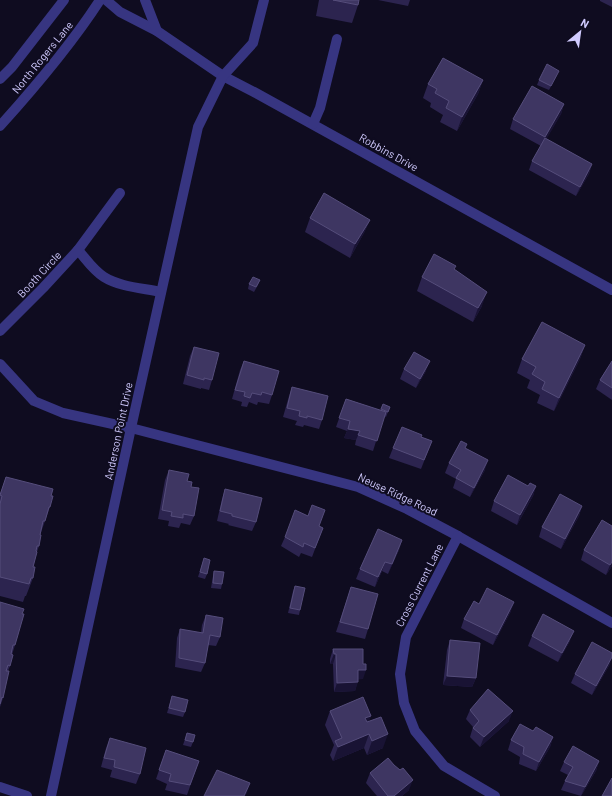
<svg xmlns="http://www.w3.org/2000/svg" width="612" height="796" font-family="Barlow,sans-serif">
	<rect width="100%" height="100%" fill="#0f0c20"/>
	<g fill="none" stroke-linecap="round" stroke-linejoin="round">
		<!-- minor -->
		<g stroke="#373581" stroke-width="10">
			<path d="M106,0L120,12L157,31L223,76L254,92L612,290"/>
			<path d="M145,0L157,31"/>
			<path d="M0,79L12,67L64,0"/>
			<path d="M313,124L320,108L337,39"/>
			<path d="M0,126C36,86 71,45 100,0"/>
			<path d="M78,250C86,259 93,270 104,277C120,287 142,288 161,292"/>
			<path d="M0,331L43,288L78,250L120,193"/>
			<path d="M0,364L34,401L63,413L131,428L358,487L407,509L458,536L612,623"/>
			<path d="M458,536L406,637L400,674L404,703L415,731L444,766L495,796"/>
			<path d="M0,787L27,796"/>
			<path d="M51,796L131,428L198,127L223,76L253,43L264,0"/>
		</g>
	</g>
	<!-- wall -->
	<g fill="#2c244f">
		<path d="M319,0H359L358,5L352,23L316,16Z"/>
		<path d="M378,0H410L408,6Z"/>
		<path d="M600,0H612V7L600,1Z"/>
		<path d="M557,75L549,90L537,85L539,80Z"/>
		<path d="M483,80L478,94L457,131L440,122L443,115L430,107L431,103L423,98L428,84Z"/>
		<path d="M564,104L561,114L546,139L592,164L589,174L576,196L529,170L532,161L541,146L510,129L513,119Z"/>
		<path d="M310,218L370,220L364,233L350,258L305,232Z"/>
		<path d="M454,269L482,306L473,322L417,291L422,277Z"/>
		<path d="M260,280L258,285L254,292L248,289L249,284Z"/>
		<path d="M585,345L580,359L554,411L537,403L540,395L527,388L530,380L517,373L522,359Z"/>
		<path d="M194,347L212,380L209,390L201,388V389L183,384L190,356Z"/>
		<path d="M244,361L272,395L269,404L258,402L257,405L249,402L247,407L241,406L242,402L232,399L240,370Z"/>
		<path d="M612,361V400L596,389L600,380Z"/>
		<path d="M404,369L426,371L416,388L400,379Z"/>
		<path d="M292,387L322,420L319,429L304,425L303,427L295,425L297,421L283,417L289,396Z"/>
		<path d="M346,399L380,410L383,404L390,407L386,417L384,416L373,451L355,445L356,440L344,438L347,431L336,427Z"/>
		<path d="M421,437L432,441L421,469L389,458L393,448Z"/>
		<path d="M466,449L485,470L470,497L453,488L456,479L445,473L449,463Z"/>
		<path d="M169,470L187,481L191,487L194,516L190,525L181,523L179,528L168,526L169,521L158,519L165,480Z"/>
		<path d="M6,477L51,496L50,507L40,535L39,546L37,552L33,567V578L26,596H25L23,602L0,596V494Z"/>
		<path d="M528,486H536L533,496L517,525L491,511L494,501Z"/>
		<path d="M225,489L256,522L252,531L228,525L229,524L217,521L222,499Z"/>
		<path d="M582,506L579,516L561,549L539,537L542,527Z"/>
		<path d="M319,526L323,528L312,557L301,553L299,557L281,546L285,537Z"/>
		<path d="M612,526V566L606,575L581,560L584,550Z"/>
		<path d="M402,540L399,550L388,574L382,571L375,587L356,579L360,569Z"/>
		<path d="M204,558L207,574L205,579L198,577Z"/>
		<path d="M214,571L222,584L221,589L211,588L213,576Z"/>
		<path d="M295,586L300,610L299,615L288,613L293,591Z"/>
		<path d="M351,587L368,629L365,639L336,632Z"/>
		<path d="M0,602L15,645L12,655L10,666L8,671L3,698L0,707Z"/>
		<path d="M479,604L511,611L493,645L461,628L464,619Z"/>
		<path d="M206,615L220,637L216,646L208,645L205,663L201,672L175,667L177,638L180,629L201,633L202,625Z"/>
		<path d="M532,636L570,641L558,662L528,646Z"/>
		<path d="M450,640L476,678L472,687L443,685L447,650Z"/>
		<path d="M333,649L363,679H358L355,691L334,692L333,664H330V659Z"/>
		<path d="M610,664L592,695L571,683L575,674Z"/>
		<path d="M172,696L185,712L183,717L167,713Z"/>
		<path d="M470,710L509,721L480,747L470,737L473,727L466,719Z"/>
		<path d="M330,711L369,721L383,748L367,755L364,748L333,761L330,755L334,745L325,725Z"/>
		<path d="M533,731L553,737L550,747L536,771L519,764L520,757L508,750L511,740Z"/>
		<path d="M187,733L193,742L191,747L183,745Z"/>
		<path d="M110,738L140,774L136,784L110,777L112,770L101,767L106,748Z"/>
		<path d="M166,750L199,761L187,795L165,790L167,784L156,779Z"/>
		<path d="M599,761L596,771L581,796L561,790L565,781L568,775L560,771L564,762Z"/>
		<path d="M370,773L409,790L402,796H377L366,783Z"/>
	</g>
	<!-- shaded-wall -->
	<g fill="#191334">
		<path d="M483,80L478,94L457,131L462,117Z"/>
		<path d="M564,104L561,114L542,147L545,137Z"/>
		<path d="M592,164L589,174L576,196L580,187Z"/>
		<path d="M370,220L364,233L350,258L355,244Z"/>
		<path d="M487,292L482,306L473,322L478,308Z"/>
		<path d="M585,345L580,359L554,411L559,398Z"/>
		<path d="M430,361L426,371L416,388L420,379Z"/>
		<path d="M348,429L360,431L356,440L344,438Z"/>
		<path d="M488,460L485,470L470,497L474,488Z"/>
		<path d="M536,486L533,496L517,525L520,515Z"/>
		<path d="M582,506L579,516L561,549L565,539Z"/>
		<path d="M402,540L399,550L388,574L392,564Z"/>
		<path d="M385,562L382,571L375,587L378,577Z"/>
		<path d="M612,562V566L606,575L610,565Z"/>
		<path d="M514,602L511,611L493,645L497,635Z"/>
		<path d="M574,631L570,641L558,662L562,653Z"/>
		<path d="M334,654H336L333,664H330Z"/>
		<path d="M612,657L610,664L592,695L596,686Z"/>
		<path d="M358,670H366L363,679L354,680Z"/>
		<path d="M447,676L476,678L472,687L443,685Z"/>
		<path d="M358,682L355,691L334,692L337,683Z"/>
		<path d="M513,711L509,721L480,747L484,737Z"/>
		<path d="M371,716L366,729L365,718Z"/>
		<path d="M369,734L364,748L333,761L338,747Z"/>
		<path d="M388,734L383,748L367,755L372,741Z"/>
		<path d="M553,737L550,747L536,771L539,762Z"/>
		<path d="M599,761L596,771L581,796L585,787Z"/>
		<path d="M413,780L409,790L402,796H394Z"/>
		<path d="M250,783L247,793L245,796H244Z"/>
	</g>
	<!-- building -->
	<g fill="#3e3662" stroke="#554d7b">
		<path d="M333,0H359L358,5Z"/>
		<path d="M443,58L483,80L462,117L446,108L449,101L435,93L437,89L428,84Z"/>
		<path d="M547,64L559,71L551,86L539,80Z"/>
		<path d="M532,86L564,104L545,137L513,119Z"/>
		<path d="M545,138L592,164L580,187L532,161Z"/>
		<path d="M324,193L370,220L355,244L310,218Z"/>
		<path d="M434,254L456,266L454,269L487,292L478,308L422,277Z"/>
		<path d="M253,277L260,280L256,287L249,284Z"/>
		<path d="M542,322L585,345L559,398L542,389L545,382L532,374L536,367L522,359Z"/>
		<path d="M194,347L219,353L212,380L204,378V380L187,375Z"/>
		<path d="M414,352L430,361L420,379L404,369Z"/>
		<path d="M244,361L279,371L272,395L262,392L261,395L252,393L250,398L244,396L245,392L235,390Z"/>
		<path d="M612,361V388L600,380Z"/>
		<path d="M292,387L328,396L322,420L307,416V418L299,416L300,411L287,408Z"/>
		<path d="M346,399L386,412L377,441L358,435L360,431L348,429L350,421L339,418Z"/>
		<path d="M383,404L390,407L388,412L381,409Z"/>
		<path d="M402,427L422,435L421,437L432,441L424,460L393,448Z"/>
		<path d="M461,441L467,444L465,448L488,460L474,488L456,478L461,470L449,463Z"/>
		<path d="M169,470L189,474L187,481L192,482L191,487L199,488L194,516L183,514V518L171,516L172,512L162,510Z"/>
		<path d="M508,475L528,486L530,483L536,486L520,515L494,501Z"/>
		<path d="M6,477L53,489L51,496H53L50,507H49L45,521H43L40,535H41L39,546H37L36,551L37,552L33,567H35L33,578H31L29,584L0,577V504L2,496L0,495Z"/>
		<path d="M225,489L262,498L256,522L232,516V514L220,511Z"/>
		<path d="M560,494L582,506L565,539L542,527Z"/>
		<path d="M312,505L325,510L319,526L323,528L315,548L304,543L303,547L285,537L295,510L308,516Z"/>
		<path d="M602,520L612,526V562L610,565L584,550Z"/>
		<path d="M378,529L402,540L392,564L385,562L378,577L360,569Z"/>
		<path d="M204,558L210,560L207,574L200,572Z"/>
		<path d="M214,571L224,572L222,584L213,583Z"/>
		<path d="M295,586L305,588L300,610L290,608Z"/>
		<path d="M351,587L378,594L368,629L340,622Z"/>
		<path d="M487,588L514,602L497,635L464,619L474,601L479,604Z"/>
		<path d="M0,602L24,609L22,614H24L15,645H13L11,654L13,655L10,666L8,665L6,671H9L3,698L2,697L0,704Z"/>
		<path d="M543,614L574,631L562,653L532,636Z"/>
		<path d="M206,615L223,618L220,637L210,635L205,663L179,658L180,629L203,633Z"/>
		<path d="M450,640L480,643L476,678L447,676Z"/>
		<path d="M592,642L612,653V657L596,686L575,674Z"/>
		<path d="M333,649H363V664H366V670H358V682L337,683L336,654H334Z"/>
		<path d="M488,689L513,711L484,737L473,728L479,721L470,710Z"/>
		<path d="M172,696L188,700L185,712L169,708Z"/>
		<path d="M363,697L371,716L365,718L367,722L381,717L388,734L372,741L369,734L338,747L335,741L342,738L330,711Z"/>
		<path d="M520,724L533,731L536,727L553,737L539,762L523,754L524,747L511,740Z"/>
		<path d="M187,733L195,735L193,742L185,740Z"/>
		<path d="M110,738L146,748L140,774L114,767L115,760L104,758Z"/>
		<path d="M573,746L599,761L585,787L565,781L573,767L564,762Z"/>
		<path d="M166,750L199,761L190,785L169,781L171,774L159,770Z"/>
		<path d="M388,758L394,765L400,770L403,768L413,780L394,796H388L370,773Z"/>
		<path d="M217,770L250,783L244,796H204Z"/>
		<path d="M612,778V796H602Z"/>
	</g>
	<g text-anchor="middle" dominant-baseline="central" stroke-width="4" stroke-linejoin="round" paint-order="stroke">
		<!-- street labels -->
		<g font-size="11" fill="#d1cbff" stroke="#0f0c20">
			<text transform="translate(42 57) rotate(-51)">North Rogers Lane</text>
			<text transform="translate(389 152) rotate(29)">Robbins Drive</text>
			<text transform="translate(39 274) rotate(-47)">Booth Circle</text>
			<text transform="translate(118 431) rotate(-78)">Anderson Point Drive</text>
			<text transform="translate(398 494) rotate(25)">Neuse Ridge Road</text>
			<text transform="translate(419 585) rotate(-63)">Cross Current Lane</text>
		</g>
	</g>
	<!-- north arrow -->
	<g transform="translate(580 32) rotate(29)" stroke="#0f0c20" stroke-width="3" paint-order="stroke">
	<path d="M0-3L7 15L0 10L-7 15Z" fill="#d1cbff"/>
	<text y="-6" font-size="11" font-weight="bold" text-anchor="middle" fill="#d1cbff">N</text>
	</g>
</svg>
